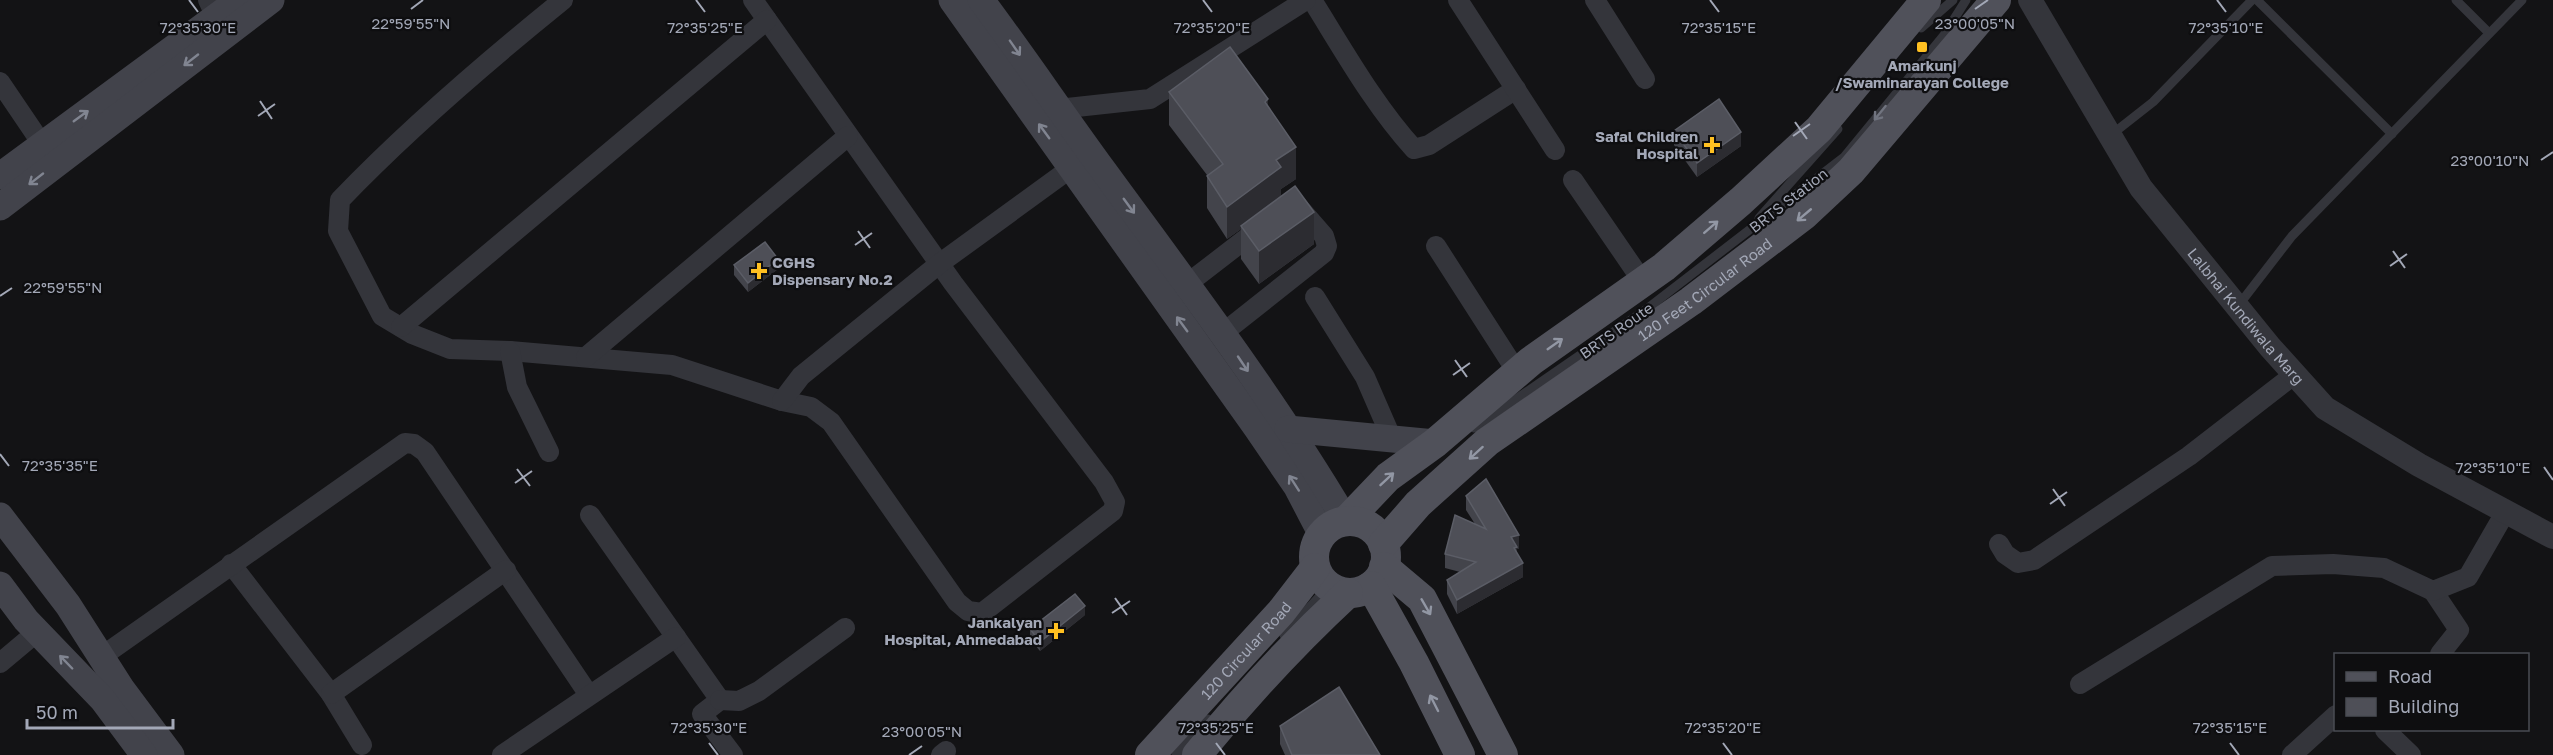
<svg xmlns="http://www.w3.org/2000/svg" width="2553" height="755" font-family="'Golos Text',sans-serif">
	<rect width="100%" height="100%" fill="#131315"/>
	<g fill="none" stroke-linecap="round" stroke-linejoin="round">
		<!-- service -->
		<g stroke="#34353b" stroke-width="9">
			<path d="M2257,0L2392,134"/>
			<path d="M2456,0L2489,33"/>
			<path d="M1921,28L1953,0"/>
			<path d="M2111,135L2153,102L2252,0"/>
			<path d="M1759,218L1838,129"/>
			<path d="M2238,306L2292,236L2522,0"/>
			<path d="M1474,428L1644,311L1844,157L1944,35L1966,0"/>
			<path d="M1284,635L1329,586"/>
			<path d="M1176,755L1208,719"/>
		</g>
		<!-- minor -->
		<g stroke="#34353b" stroke-width="20">
			<path d="M208,0L216,17"/>
			<path d="M563,0C485,63 409,128 340,200L338,231L382,316L412,334L450,349L510,351L672,365L782,401L811,407L831,422L957,602L968,611L982,613L1113,511L1115,502L1104,482L953,283L753,0"/>
			<path d="M1312,0C1344,51 1374,105 1414,149L1429,145L1516,89"/>
			<path d="M1458,0L1555,150"/>
			<path d="M1595,0L1645,79"/>
			<path d="M0,82L42,144"/>
			<path d="M1058,109L1150,99L1306,0"/>
			<path d="M1573,180L1643,282"/>
			<path d="M1436,246L1517,372"/>
			<path d="M1187,284L1261,227"/>
			<path d="M1315,297L1365,377L1392,439"/>
			<path d="M401,327L767,20"/>
			<path d="M1223,333L1324,253L1327,246L1324,236L1297,205"/>
			<path d="M510,351L517,387L549,452"/>
			<path d="M586,357L848,136"/>
			<path d="M782,401L801,376L939,264L1071,168"/>
			<path d="M590,515L720,700L702,714L733,755"/>
			<path d="M1999,544L2005,554L2018,563L2034,560L2189,456L2295,374"/>
			<path d="M231,564L331,694L362,745"/>
			<path d="M2433,591L2459,630L2440,654"/>
			<path d="M101,657L405,443L414,444L425,452L589,695"/>
			<path d="M0,663L37,632"/>
			<path d="M2080,684L2272,566L2333,564L2384,568L2433,591L2468,577L2506,511"/>
			<path d="M331,694L506,570"/>
			<path d="M720,700L739,701L759,691L845,628"/>
			<path d="M2385,730L2411,755"/>
			<path d="M502,755L676,637"/>
			<path d="M941,755L946,751"/>
			<path d="M2292,755L2336,715"/>
		</g>
		<!-- tertiary -->
		<path stroke="#34353b" stroke-width="24" id="s1" d="M2030,0L2141,188L2270,347L2325,408L2419,465L2553,537"/>
		<!-- secondary -->
		<g stroke="#42434b" stroke-width="27">
			<path d="M952,0L1256,427L1297,487L1322,535"/>
			<path d="M981,0C1023,56 1062,114 1103,170C1187,285 1274,399 1346,521"/>
			<path d="M0,176L239,0"/>
			<path d="M0,207L271,0"/>
			<path d="M1288,429L1435,443"/>
			<path d="M0,516L68,605L121,688L171,755"/>
			<path d="M0,585L26,620L103,700L144,755"/>
		</g>
		<!-- primary -->
		<g stroke="#50515a" stroke-width="30">
			<path d="M1346,521L1388,477L1435,443L1531,361L1664,267L1741,201L1819,129L1926,0"/>
			<circle cx="1350" cy="557" r="36"/>
			<path id="s2" d="M1383,544L1418,504L1487,442L1691,301L1804,215L1851,171L1996,0"/>
			<path d="M1384,567L1422,599L1503,755"/>
			<path d="M1371,586L1414,663L1460,755"/>
			<path id="s3" d="M1150,755L1281,612L1315,568"/>
			<path d="M1197,755C1244,697 1294,643 1348,593"/>
		</g>
	</g>
	<!-- wall -->
	<g fill="#43444b">
		<path d="M1169,92L1268,107L1296,179L1281,189V196L1314,244L1259,284L1241,259V229L1227,239L1207,208V175L1169,125Z"/>
		<path d="M1674,131L1741,146L1697,177L1674,145Z"/>
		<path d="M734,265L778,269L748,292L734,275Z"/>
		<path d="M1466,496L1519,549H1517V553L1523,577L1457,614L1447,594V580L1460,572L1445,568V554L1475,524L1466,510Z"/>
		<path d="M1085,615L1040,651L1030,639V629Z"/>
		<path d="M1280,726L1380,755H1285L1280,744Z"/>
	</g>
	<!-- shaded-wall -->
	<g fill="#2c2c31">
		<path d="M1268,99V131L1265,102Z"/>
		<path d="M1741,132V146L1697,177V163Z"/>
		<path d="M1296,147V179L1281,189V199L1241,226V229L1227,239V207L1276,160Z"/>
		<path d="M1314,212V244L1259,284V251Z"/>
		<path d="M778,259V269L748,292V283Z"/>
		<path d="M1519,535V549H1517V561L1511,537Z"/>
		<path d="M1523,563V577L1457,614V600Z"/>
		<path d="M1085,606V615L1040,651V642Z"/>
	</g>
	<!-- building -->
	<g fill="#4e4f57" stroke="#5b5d66" stroke-width="1.5">
		<path d="M1230,47L1268,99L1265,102L1296,147L1276,160L1281,167L1227,207L1207,176L1223,164L1169,92Z"/>
		<path d="M1719,99L1741,132L1697,163L1674,131Z"/>
		<path d="M1295,186L1314,212L1259,251L1241,226Z"/>
		<path d="M765,242L778,259L748,283L734,265Z"/>
		<path d="M1486,479L1519,535L1511,537L1517,547L1514,548L1523,563L1457,600L1447,580L1476,562L1445,554L1455,515L1486,529L1466,496Z"/>
		<path d="M1075,594L1085,606L1040,642L1030,629Z"/>
		<path d="M1339,687L1380,755H1292L1280,726Z"/>
	</g>
	<!-- one-way arrows -->
	<defs><path id="oneway-shaft" d="M-6 0H5M1.5-3L5.5 0L1.5 3" fill="none" stroke-width="1.6" stroke-linecap="round" stroke-linejoin="round" transform="scale(1.5)"/></defs>
	<g stroke="#818591">
		<use href="#oneway-shaft" transform="translate(1015 48) rotate(55)"/>
		<use href="#oneway-shaft" transform="translate(191 60) rotate(142)"/>
		<use href="#oneway-shaft" transform="translate(81 116) rotate(-36)"/>
		<use href="#oneway-shaft" transform="translate(1044 131) rotate(-126)"/>
		<use href="#oneway-shaft" transform="translate(36 179) rotate(142)"/>
		<use href="#oneway-shaft" transform="translate(1129 206) rotate(54)"/>
		<use href="#oneway-shaft" transform="translate(1182 324) rotate(-126)"/>
		<use href="#oneway-shaft" transform="translate(1243 364) rotate(56)"/>
		<use href="#oneway-shaft" transform="translate(1294 483) rotate(-123)"/>
		<use href="#oneway-shaft" transform="translate(66 662) rotate(-134)"/>
	</g>
	<use stroke="#71747f" href="#oneway-shaft" transform="translate(1880 113) rotate(129)"/>
	<g stroke="#9297a4">
		<use href="#oneway-shaft" transform="translate(1804 215) rotate(140)"/>
		<use href="#oneway-shaft" transform="translate(1711 227) rotate(-41)"/>
		<use href="#oneway-shaft" transform="translate(1555 344) rotate(-35)"/>
		<use href="#oneway-shaft" transform="translate(1476 453) rotate(138)"/>
		<use href="#oneway-shaft" transform="translate(1387 479) rotate(-43)"/>
		<use href="#oneway-shaft" transform="translate(1426 607) rotate(60)"/>
		<use href="#oneway-shaft" transform="translate(1434 703) rotate(-117)"/>
	</g>
	<!-- ticks -->
	<path fill="none" stroke="#a3a8b7" stroke-width="2" d="M189,0L198,12M696,0L705,12M1203,0L1212,12M1710,0L1719,12M2217,0L2226,12M411,9L423,0M1975,9L1988,0M260,101L272,119M258,116L275,104M1795,122L1807,139M1793,136L1810,124M2541,160L2553,152M858,231L870,248M855,245L872,233M2393,251L2405,268M2390,266L2407,254M0,296L12,288M1455,360L1467,377M1453,375L1470,363M0,454L9,466M2544,467L2553,480M517,469L530,486M515,483L532,471M2053,489L2065,506M2050,504L2067,492M1115,598L1127,615M1112,613L1130,601M709,743L718,755M1216,743L1225,755M1723,743L1732,755M2230,743L2239,755M909,755L922,746"/>
	<!-- markers -->
	<g fill="#ffc021" stroke="#0e0e10" stroke-width="2">
		<rect x="1916" y="41" width="12" height="12" rx="3"/>
		<path d="M1709 136h6v6h6v6h-6v6h-6v-6h-6v-6h6z"/>
		<path d="M756 262h6v6h6v6h-6v6h-6v-6h-6v-6h6z"/>
		<path d="M1053 622h6v6h6v6h-6v6h-6v-6h-6v-6h6z"/>
	</g>
	<g text-anchor="middle" dominant-baseline="central" stroke-width="4.5" stroke-linejoin="round" paint-order="stroke">
		<!-- poi labels -->
		<g font-size="15" font-weight="bold" fill="#a3a8b7" stroke="#0e0e10" text-anchor="end">
			<text x="1922" y="65" text-anchor="middle">Amarkunj<tspan x="1922" dy="17">/Swaminarayan College</tspan></text>
			<text x="1698" y="136">Safal Children<tspan x="1698" dy="17">Hospital</tspan></text>
			<text x="772" y="262" text-anchor="start">CGHS<tspan x="772" dy="17">Dispensary No.2</tspan></text>
			<text x="1042" y="622">Jankalyan<tspan x="1042" dy="17">Hospital, Ahmedabad</tspan></text>
		</g>
		<!-- street labels -->
		<g font-size="15" fill="#a3a8b7" stroke="#0e0e10">
			<text transform="translate(1788 200) rotate(-38)">BRTS Station</text>
			<text stroke="none"><textPath href="#s2" startOffset="412">120 Feet Circular Road</textPath></text>
			<text stroke="none"><textPath href="#s1" startOffset="384">Lalbhai Kundiwala Marg</textPath></text>
			<text transform="translate(1616 330) rotate(-35)">BRTS Route</text>
			<text stroke="none"><textPath href="#s3" startOffset="142">120 Circular Road</textPath></text>
		</g>
	</g>
	<g font-size="15" text-anchor="middle" fill="#a3a8b7" stroke="#0e0e10" stroke-width="4.5" stroke-linejoin="round" paint-order="stroke">
		<text x="1975" y="29">23°00'05"N</text>
		<text x="411" y="29">22°59'55"N</text>
		<text x="1212" y="33">72°35'20"E</text>
		<text x="2226" y="33">72°35'10"E</text>
		<text x="198" y="33">72°35'30"E</text>
		<text x="705" y="33">72°35'25"E</text>
		<text x="1719" y="33">72°35'15"E</text>
		<text x="2490" y="166">23°00'10"N</text>
		<text x="63" y="293">22°59'55"N</text>
		<text x="60" y="471">72°35'35"E</text>
		<text x="2493" y="473">72°35'10"E</text>
		<text x="709" y="733">72°35'30"E</text>
		<text x="1216" y="733">72°35'25"E</text>
		<text x="1723" y="733">72°35'20"E</text>
		<text x="2230" y="733">72°35'15"E</text>
		<text x="922" y="737">23°00'05"N</text>
	</g>
	<!-- legend -->
	<rect x="2334" y="653" width="195" height="78" fill="#0e0e10" stroke="#4a4c53" stroke-width="1.5"/>
	<rect x="2346" y="672" width="30" height="9" fill="#50515a" stroke="#4a4c53" stroke-width="1.5"/>
	<text x="2388" y="683" font-size="18" fill="#a3a8b7">Road</text>
	<rect x="2346" y="698" width="30" height="18" fill="#4e4f57" stroke="#4a4c53" stroke-width="1.5"/>
	<text x="2388" y="713" font-size="18" fill="#a3a8b7">Building</text>
	<!-- scale -->
	<path d="M27 719v9h146v-9" fill="none" stroke="#a3a8b7" stroke-width="3"/>
	<text x="36" y="719" font-size="18" fill="#a3a8b7" stroke="#0e0e10" stroke-width="4.5" paint-order="stroke">50 m</text>
</svg>
